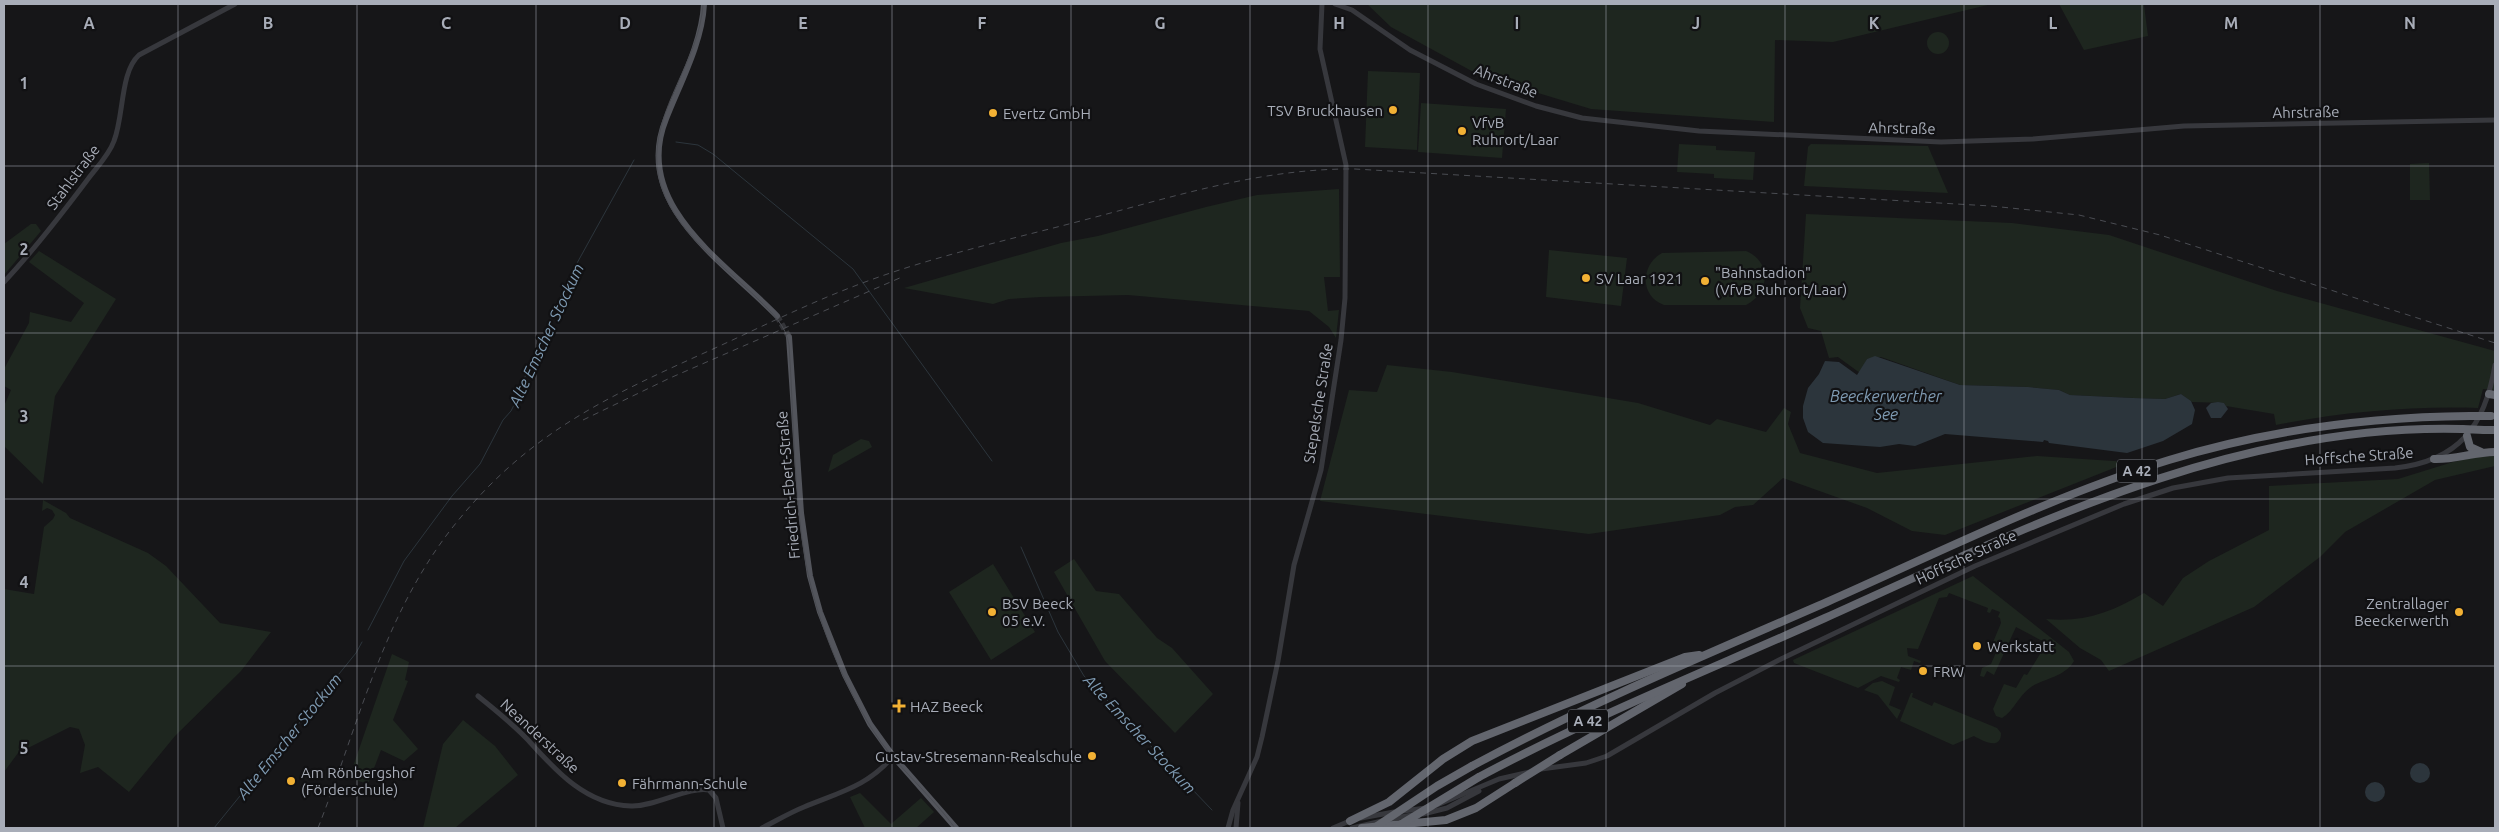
<svg xmlns="http://www.w3.org/2000/svg" width="2499" height="832" font-family="Ubuntu,sans-serif">
	<rect width="100%" height="100%" fill="#161618"/>
	<!-- green -->
	<g fill="#1e261f">
		<path d="M1367,4H1992L1833,42L1775,40L1774,122L1591,109L1479,75L1391,27Z"/>
		<path d="M2059,4H2150L2144,5L2148,36L2084,50Z"/>
		<circle cx="1938" cy="43" r="11"/>
		<path d="M1368,71L1420,73L1417,150L1365,147Z"/>
		<path d="M1421,103L1506,109L1502,158L1418,152Z"/>
		<path d="M1679,144L1716,146V150L1755,152L1753,180L1714,178V174L1677,172Z"/>
		<path d="M1811,144L1928,146L1948,193L1804,186L1808,147Z"/>
		<path d="M2429,163L2430,200H2410V164Z"/>
		<path d="M1339,189L1340,277H1324L1328,311L1339,310L1336,338L1329,327L1309,311L1128,295L1041,297L1009,299L993,304L904,288L1061,243L1098,236L1206,207L1257,195Z"/>
		<path d="M1806,214L2012,223L2109,235L2277,291L2495,351V390L2483,389L2478,408C2412,406 2342,412 2276,425L2274,414L2226,406L2224,403L2192,402L2181,394L2165,399L2133,398L2070,395L2059,390L2028,387L1960,385L1881,357L1867,359L1860,373L1838,357L1829,358L1821,331L1808,328L1800,308Z"/>
		<path d="M31,224H36L41,231L4,275V244Z"/>
		<path d="M1549,250L1627,258L1621,306L1546,297Z"/>
		<path d="M39,251L116,299L55,396L43,484L4,446V406L11,390L4,386V369L29,323L30,312L71,322L84,303L29,262Z"/>
		<path d="M1746,251C1772,262 1770,293 1746,305H1664C1640,297 1640,265 1662,253Z"/>
		<path d="M1387,365L1452,372L1638,403L1710,425L1717,419L1766,432L1784,408L1791,412L1788,424L1800,453L1877,473L2037,456L2129,462L1945,535L1912,531L1867,508L1783,478L1753,505L1735,507L1720,515L1589,534L1320,501L1349,390L1377,392Z"/>
		<path d="M861,439L869,441L872,447L828,472L833,455Z"/>
		<path d="M2495,456V466L2435,480L2345,532L2320,557L2254,607L2109,671L2101,660L2080,648L2046,619C2082,623 2113,612 2144,593L2163,606L2183,578L2209,561L2269,530V486L2398,479L2453,462L2477,457Z"/>
		<path d="M43,500L66,513L70,518L148,553L166,566L220,623L271,632L241,671L175,736L129,792L98,767L80,773L85,745L79,729L70,727L18,753L4,772V589L34,594L44,527L53,519L55,515L52,510L47,508L42,511Z"/>
		<path d="M1074,559L1096,591L1119,594L1157,638L1172,648L1213,694L1175,733L1105,661L1054,572Z"/>
		<path d="M993,564L1035,632L991,660L949,592Z"/>
		<path d="M1973,576L2069,652L2074,661C2065,677 2045,678 2031,687C2018,696 2014,711 2002,718L1996,716L1993,709L2004,684L2016,688L2024,674L2027,675L2040,654L2046,652L2053,655L2054,652L2046,643L2016,627L1994,675L1987,671L1984,677L1980,676L1982,668L1991,664L1997,650L1991,647L2001,623L2000,618L1998,617L2000,612L1992,609L1990,613L1987,612L1988,608L1949,593L1947,597L1939,598L1918,649L1907,648L1908,656L1921,661L1920,663L1914,661L1911,670L1901,667L1897,678L1900,680L1899,682L1881,676L1858,688L1794,663L1793,660Z"/>
		<path d="M392,654L409,662L405,680L408,681L393,720L418,749L404,761L381,750L368,784L349,778Z"/>
		<path d="M1882,681L1895,687L1889,705L1901,710L1897,719L1878,695L1864,690L1873,683Z"/>
		<path d="M1911,693H1913L1912,697L1932,706L1934,702L1997,728L2001,733C2001,751 1983,741 1974,736L1953,745L1900,721Z"/>
		<path d="M463,720L495,746L518,775L455,828H423L443,744Z"/>
		<path d="M860,793L891,824L921,798L934,812L916,828H865L850,797Z"/>
	</g>
	<!-- water -->
	<g fill="#2c353c">
		<path d="M1875,356L1960,385L2028,387L2059,390L2070,395L2133,398L2165,399L2181,394L2191,401L2195,410L2192,424L2163,441L2127,453L2049,443L2048,441L2044,440L2043,442L1945,434L1915,446L1899,444L1880,447L1823,443L1808,432L1803,418V406L1808,388L1819,374L1825,361L1839,362L1857,375L1867,359Z"/>
		<path d="M2218,402L2224,403L2228,409L2221,418H2211L2206,408L2211,403Z"/>
		<circle cx="2420" cy="773" r="10"/>
		<circle cx="2375" cy="792" r="10"/>
	</g>
	<g fill="none" stroke-linecap="round" stroke-linejoin="round">
		<!-- stream -->
		<g stroke="#2c353c" stroke-width="1">
			<path d="M676,142L698,145L713,154L853,269L992,461"/>
			<path d="M1021,547L1058,632L1084,676L1212,810"/>
			<path d="M368,630L404,561L452,496L480,464L503,420L511,411L516,401L517,388L524,379L571,274L634,160"/>
			<path d="M214,828L356,653L362,642"/>
		</g>
		<!-- major-tunnel -->
		<path stroke="#333438" stroke-width="6" stroke-dasharray="6 3" stroke-linecap="butt" d="M777,316L789,337"/>
		<!-- minor -->
		<g stroke="#37383d" stroke-width="5">
			<path d="M1335,4L1352,10L1410,50L1476,84L1536,106L1582,118L1699,131L1941,142L2033,139L2184,126L2495,120"/>
			<path d="M4,282C34,250 61,215 88,179C97,167 109,155 114,141C124,116 120,72 139,55L235,4"/>
			<path d="M478,696C495,710 513,724 528,740C555,770 586,805 631,806C655,807 689,786 709,790L716,798L723,828"/>
			<path d="M1541,769L1586,763L1607,756L1715,693L1781,659L1975,566L2124,504L2173,488L2228,478L2395,468C2459,461 2485,426 2495,365"/>
			<path d="M1437,805L1499,779L1530,772"/>
			<path d="M1403,811L1426,808"/>
			<path d="M1423,814L1447,808L1479,791"/>
			<path d="M1361,818L1394,812"/>
			<path d="M1391,819L1412,815"/>
			<path d="M762,828C776,821 789,813 804,807C837,793 869,786 893,756"/>
			<path d="M1228,828L1233,810L1257,757L1262,737L1278,661L1294,565L1321,470L1341,340L1345,298L1346,165L1320,49L1322,4"/>
			<path d="M1236,828L1238,803"/>
			<path d="M1333,828L1352,820"/>
			<path d="M1352,828L1382,821"/>
		</g>
		<!-- major -->
		<g stroke="#53555c" stroke-width="6">
			<path d="M704,4C702,43 680,83 666,119C631,205 726,263 777,316"/>
			<path d="M789,337L801,513L810,576L820,612L845,675L870,724L893,756L956,828"/>
		</g>
		<!-- highway -->
		<g stroke="#63666e" stroke-width="8">
			<path d="M2489,394L2495,395"/>
			<path d="M2484,430H2495"/>
			<path d="M2467,436L2470,447L2481,452"/>
			<path d="M2434,459C2454,460 2474,452 2495,452"/>
			<path d="M1560,755L1682,684"/>
			<path d="M1472,766C1587,704 1708,654 1827,602C1940,552 2052,496 2169,460C2267,430 2368,417 2470,416"/>
			<path d="M1479,777C1591,717 1709,670 1825,618C2027,527 2234,423 2462,429"/>
			<path d="M1350,821L1389,802L1443,759L1472,741L1685,657L1699,655"/>
			<path d="M1362,828L1446,820L1476,808L1515,783"/>
		</g>
		<!-- tram -->
		<path stroke="#4a4c52" stroke-width="1" d="M703,4C700,60 652,109 657,166C662,223 721,263 758,299C772,313 786,325 789,345C794,418 793,492 806,564C817,621 842,681 872,729C895,766 930,793 955,828"/>
		<!-- rail -->
		<g stroke="#4a4c52" stroke-width="1" stroke-dasharray="6 5" stroke-linecap="butt">
			<path d="M583,420L670,378L902,277"/>
			<path d="M318,828C360,721 385,607 461,517C533,430 613,394 713,349C759,328 805,305 852,287C928,257 1009,240 1088,219C1176,196 1263,168 1355,169L1991,206L2079,215L2160,235L2495,343"/>
		</g>
		<!-- highway-bridge -->
		<g stroke="#63666e" stroke-width="8">
			<path d="M2470,416H2491"/>
			<path d="M2462,429L2484,430"/>
			<path d="M1515,783L1560,755"/>
			<path d="M1374,828L1437,786L1472,766"/>
			<path d="M1395,828L1479,777"/>
		</g>
	</g>
	<!-- grid -->
	<path fill="none" stroke="#a8adb8" stroke-width="1" stroke-opacity="0.55" d="M178,4V828M357,4V828M536,4V828M714,4V828M892,4V828M1071,4V828M1250,4V828M1428,4V828M1606,4V828M1785,4V828M1964,4V828M2142,4V828M2320,4V828M4,166H2495M4,333H2495M4,499H2495M4,666H2495"/>
	<!-- markers -->
	<g fill="#f2b134" stroke="#111113" stroke-width="2">
		<circle cx="1393" cy="110" r="5"/>
		<circle cx="993" cy="113" r="5"/>
		<circle cx="1462" cy="131" r="5"/>
		<circle cx="1586" cy="278" r="5"/>
		<circle cx="1705" cy="281" r="5"/>
		<circle cx="992" cy="612" r="5"/>
		<circle cx="2459" cy="612" r="5"/>
		<circle cx="1977" cy="646" r="5"/>
		<circle cx="1923" cy="671" r="5"/>
		<path d="M896.5 698.5h5v5h5v5h-5v5h-5v-5h-5v-5h5z"/>
		<circle cx="1092" cy="756" r="5"/>
		<circle cx="291" cy="781" r="5"/>
		<circle cx="622" cy="783" r="5"/>
	</g>
	<g text-anchor="middle" dominant-baseline="central" stroke-width="4.5" stroke-linejoin="round" paint-order="stroke">
		<!-- shield labels -->
		<g fill="#111113" stroke="#7b7e86" stroke-width="1">
			<rect x="2117" y="459.5" width="40" height="23" rx="4"/>
			<rect x="1568" y="709.5" width="40" height="23" rx="4"/>
		</g>
		<g font-size="14" font-weight="bold" fill="#a8adb8">
			<text x="2137" y="471">A 42</text>
			<text x="1588" y="721">A 42</text>
		</g>
		<!-- street labels -->
		<g font-size="15" fill="#a8adb8" stroke="#111113">
			<text transform="translate(1506 81) rotate(21)">Ahrstraße</text>
			<text transform="translate(2306 112) rotate(-1)">Ahrstraße</text>
			<text transform="translate(1902 128) rotate(1)">Ahrstraße</text>
			<text transform="translate(73 177) rotate(-53)">Stahlstraße</text>
			<text transform="translate(1318 403) rotate(-81)">Stepelsche Straße</text>
			<text transform="translate(2359 456) rotate(-4)">Hoffsche Straße</text>
			<text transform="translate(788 485) rotate(-95)">Friedrich-Ebert-Straße</text>
			<text transform="translate(1966 557) rotate(-25)">Hoffsche Straße</text>
			<text transform="translate(540 736) rotate(43)">Neanderstraße</text>
		</g>
		<!-- poi labels -->
		<g font-size="15" fill="#a8adb8" stroke="#111113" text-anchor="start">
			<text x="1383" y="110" text-anchor="end">TSV Bruckhausen</text>
			<text x="1003" y="113">Evertz GmbH</text>
			<text x="1472" y="122">VfvB<tspan x="1472" dy="17">Ruhrort/Laar</tspan></text>
			<text x="1715" y="272">"Bahnstadion"<tspan x="1715" dy="17">(VfvB Ruhrort/Laar)</tspan></text>
			<text x="1596" y="278">SV Laar 1921</text>
			<text x="1002" y="603">BSV Beeck<tspan x="1002" dy="17">05 e.V.</tspan></text>
			<text x="2449" y="603" text-anchor="end">Zentrallager<tspan x="2449" dy="17">Beeckerwerth</tspan></text>
			<text x="1987" y="646">Werkstatt</text>
			<text x="1933" y="671">FRW</text>
			<text x="910" y="706">HAZ Beeck</text>
			<text x="1082" y="756" text-anchor="end">Gustav-Stresemann-Realschule</text>
			<text x="301" y="772">Am Rönbergshof<tspan x="301" dy="17">(Förderschule)</tspan></text>
			<text x="632" y="783">Fährmann-Schule</text>
		</g>
		<!-- water labels -->
		<g font-size="16" font-style="italic" fill="#7f9bb3" stroke="#111113">
			<text transform="translate(546 335) rotate(-65)">Alte Emscher Stockum</text>
			<text x="1886" y="396">Beeckerwerther<tspan x="1886" dy="18">See</tspan></text>
			<text transform="translate(1140 734) rotate(47)">Alte Emscher Stockum</text>
			<text transform="translate(289 736) rotate(-51)">Alte Emscher Stockum</text>
		</g>
	</g>
	<g font-size="16" text-anchor="middle" font-weight="bold" fill="#a8adb8" stroke="#111113" stroke-width="4.5" stroke-linejoin="round" paint-order="stroke">
		<text x="89" y="29">A</text>
		<text x="268" y="29">B</text>
		<text x="446" y="29">C</text>
		<text x="625" y="29">D</text>
		<text x="803" y="29">E</text>
		<text x="982" y="29">F</text>
		<text x="1160" y="29">G</text>
		<text x="1339" y="29">H</text>
		<text x="1517" y="29">I</text>
		<text x="1696" y="29">J</text>
		<text x="1874" y="29">K</text>
		<text x="2053" y="29">L</text>
		<text x="2231" y="29">M</text>
		<text x="2410" y="29">N</text>
		<text x="24" y="89">1</text>
		<text x="24" y="255">2</text>
		<text x="24" y="422">3</text>
		<text x="24" y="588">4</text>
		<text x="24" y="754">5</text>
	</g>
	<!-- border -->
	<rect width="2499" height="832" fill="none" stroke="#a8adb8" stroke-width="10"/>
</svg>
